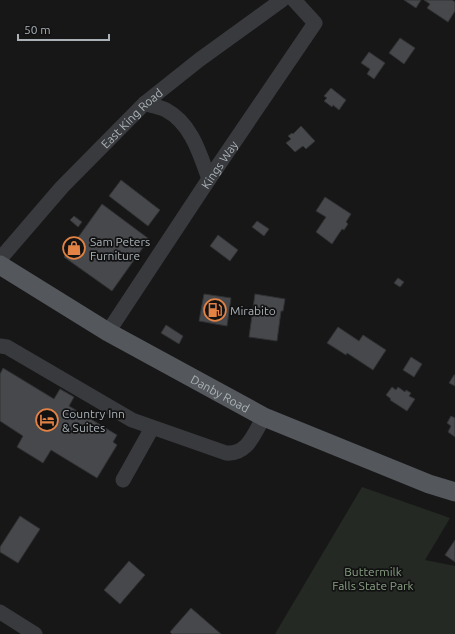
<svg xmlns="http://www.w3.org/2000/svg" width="455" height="634" font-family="Ubuntu,sans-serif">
	<rect width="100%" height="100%" fill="#171718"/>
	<!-- green -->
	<path fill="#242a23" d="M362,487L450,518L425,560L455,566V634H275Z"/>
	<!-- building -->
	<g fill="#46484b" stroke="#313234">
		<path d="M404,0H421L416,8Z"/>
		<path d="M424,0H452L455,2V11L448,22L427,8L430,4Z"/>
		<path d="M400,38L415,48L404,64L389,53Z"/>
		<path d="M369,52L385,63L374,79L367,74L370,69L361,63Z"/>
		<path d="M331,88L346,100L339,110L333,105L332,107L324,101L327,98L324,96Z"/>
		<path d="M301,126L315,141L306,149L303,146L295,152L286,143L291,139L288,136L292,133L293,134Z"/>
		<path d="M121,180L160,210L148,226L109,196Z"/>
		<path d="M325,197L351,214L346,222L348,224L344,230L342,229L332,244L316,232L326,217L316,211Z"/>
		<path d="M102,204L149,239L112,291L64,257Z"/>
		<path d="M74,216L82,222L78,227L70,220Z"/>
		<path d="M257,221L269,229L264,236L252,227Z"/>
		<path d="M218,235L238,250L230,261L210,246Z"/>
		<path d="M398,278L404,282L400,287L394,283Z"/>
		<path d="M204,294L231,298L227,326L199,321Z"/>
		<path d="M255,294L285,299L283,311H281L277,341L249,337Z"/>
		<path d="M166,325L183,336L179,344L161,333Z"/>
		<path d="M338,327L359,341L363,335L386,350L373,370L347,353L346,355L327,343Z"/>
		<path d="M411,357L422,364L414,377L403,370Z"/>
		<path d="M3,368L54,399L60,389L74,397L69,406L117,435L113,442L117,445L97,478L51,450L43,463L17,447L23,436L0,421V374Z"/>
		<path d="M454,375H455V386L449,383Z"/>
		<path d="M392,387L396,390L398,387L405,392L406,390L411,393L409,396L415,399L407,411L390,400L391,399L386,395Z"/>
		<path d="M451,416L455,418V437L448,432L451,426L447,423Z"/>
		<path d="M20,516L40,529L18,563L0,552V547Z"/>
		<path d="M455,540V562L445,555Z"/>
		<path d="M129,561L145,575L120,604L104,590Z"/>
		<path d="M191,608L221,634H172L170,632Z"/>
	</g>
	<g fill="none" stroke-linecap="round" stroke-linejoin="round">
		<!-- minor -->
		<g stroke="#383a3d" stroke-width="15">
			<path d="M145,103C152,106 160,107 166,110C191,123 200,154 209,179"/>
			<path id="s1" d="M0,259L62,187L145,103L199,60L282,0"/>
			<path id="s2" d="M108,332L209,179L315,23L294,0"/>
			<path d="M0,346L7,347L132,420L226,453C248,455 254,433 264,417"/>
			<path d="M123,480L152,428"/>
			<path d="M0,612L35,634"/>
		</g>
		<!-- major -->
		<path stroke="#54585c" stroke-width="19" id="s3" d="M0,265L108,332L264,417L429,484L455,492"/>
	</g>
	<!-- icons -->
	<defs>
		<g id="shop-ring" transform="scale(1.15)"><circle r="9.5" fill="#121213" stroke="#e28245" stroke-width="1.5"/><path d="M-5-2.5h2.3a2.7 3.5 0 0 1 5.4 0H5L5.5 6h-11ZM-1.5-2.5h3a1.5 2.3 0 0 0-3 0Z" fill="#e28245"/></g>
		<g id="fuel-ring" transform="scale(1.15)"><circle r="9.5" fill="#121213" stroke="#e28245" stroke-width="1.5"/><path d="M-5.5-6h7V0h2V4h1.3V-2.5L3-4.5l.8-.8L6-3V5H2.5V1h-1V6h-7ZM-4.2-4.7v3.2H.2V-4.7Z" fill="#e28245"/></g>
		<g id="hotel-ring" transform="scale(1.15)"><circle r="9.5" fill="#121213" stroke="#e28245" stroke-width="1.5"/><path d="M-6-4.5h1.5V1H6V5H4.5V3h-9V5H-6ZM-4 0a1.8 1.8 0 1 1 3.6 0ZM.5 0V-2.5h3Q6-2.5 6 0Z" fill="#e28245"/></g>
	</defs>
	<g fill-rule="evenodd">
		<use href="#shop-ring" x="74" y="248"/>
		<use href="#fuel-ring" x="215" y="310"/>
		<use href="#hotel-ring" x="47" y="420"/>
	</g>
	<g text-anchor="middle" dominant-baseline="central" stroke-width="3.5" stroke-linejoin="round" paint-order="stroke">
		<!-- street labels -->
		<g font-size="12" fill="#aab2b7" stroke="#121213">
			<text stroke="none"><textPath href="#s1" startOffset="193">East King Road</textPath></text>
			<text stroke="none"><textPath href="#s2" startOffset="201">Kings Way</textPath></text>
			<text stroke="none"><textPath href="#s3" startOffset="255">Danby Road</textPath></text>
		</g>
		<!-- poi labels -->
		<g font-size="12" fill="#aab2b7" stroke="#121213" text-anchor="start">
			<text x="90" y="241">Sam Peters<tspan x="90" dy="14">Furniture</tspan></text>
			<text x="230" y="310">Mirabito</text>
			<text x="62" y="413">Country Inn<tspan x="62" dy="14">&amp; Suites</tspan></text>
		</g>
		<!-- park labels -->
		<g font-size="12" fill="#89a083" stroke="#121213">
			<text x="373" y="571">Buttermilk<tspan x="373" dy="14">Falls State Park</tspan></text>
		</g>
	</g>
	<!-- scale -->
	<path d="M18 34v6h91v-6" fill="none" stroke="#aab2b7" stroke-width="2"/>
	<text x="24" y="34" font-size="12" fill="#aab2b7" stroke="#121213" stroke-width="3" paint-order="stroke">50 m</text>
</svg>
